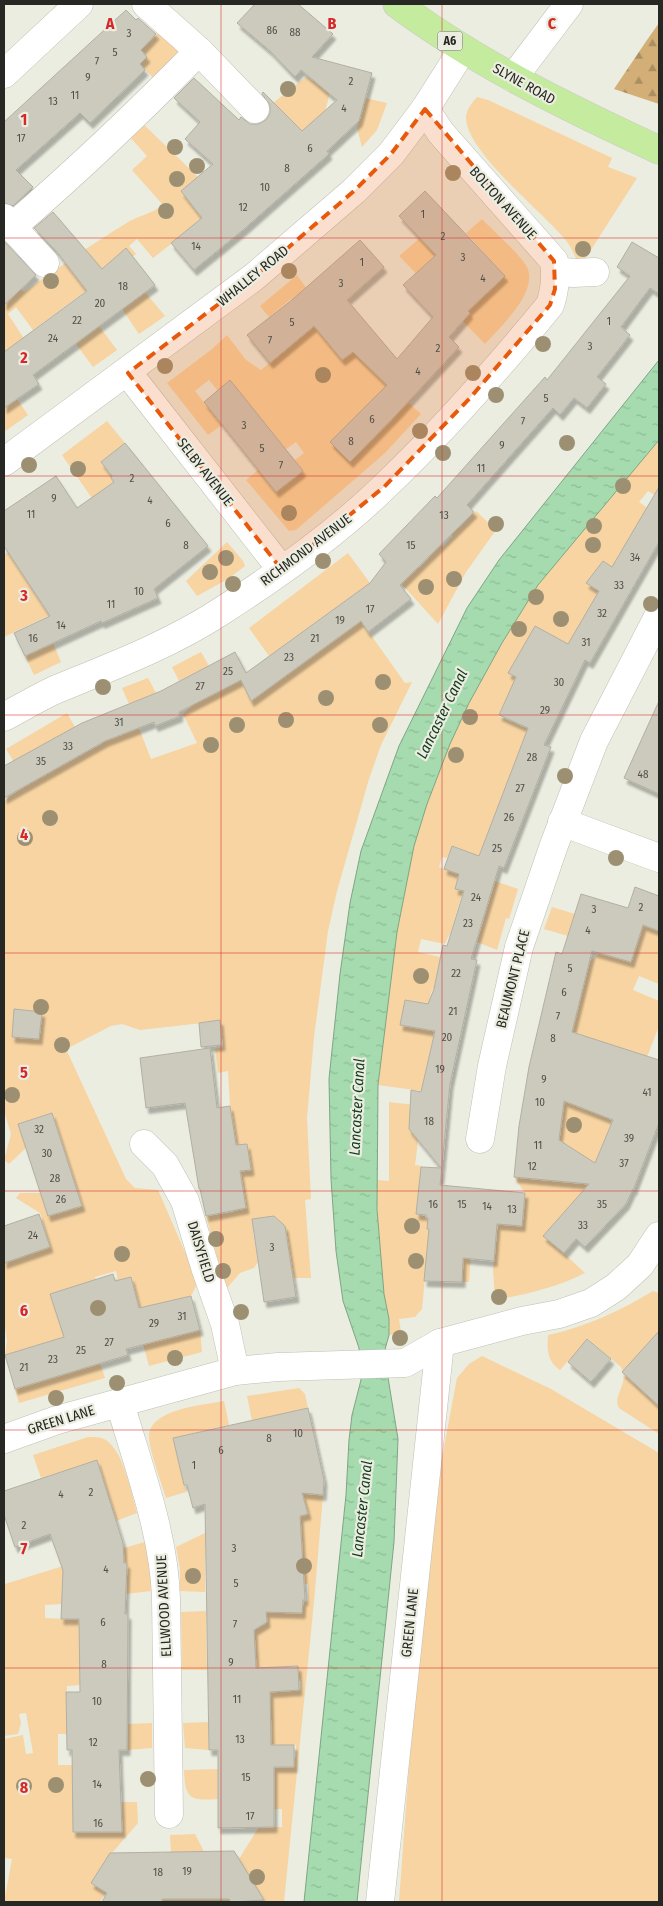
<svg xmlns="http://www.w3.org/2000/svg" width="663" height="1906" font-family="'Fira Sans Condensed',sans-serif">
	<defs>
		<pattern id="forest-firs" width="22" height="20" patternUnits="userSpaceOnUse" patternTransform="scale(1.25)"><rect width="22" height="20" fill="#d3ae77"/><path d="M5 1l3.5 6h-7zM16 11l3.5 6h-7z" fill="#ab8e61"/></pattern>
		<pattern id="water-ripples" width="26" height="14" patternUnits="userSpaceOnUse" patternTransform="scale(1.25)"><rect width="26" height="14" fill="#a5dbae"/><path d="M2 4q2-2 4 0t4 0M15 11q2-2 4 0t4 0" fill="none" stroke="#8ebc95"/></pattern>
		<filter id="shadow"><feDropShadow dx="3" dy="5.5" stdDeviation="1" flood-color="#0004"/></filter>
	</defs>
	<rect width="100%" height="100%" fill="#ebede0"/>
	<!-- green -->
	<g fill="#f7d4a2" fill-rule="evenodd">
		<path d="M161,30L180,44V59L157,82L140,64L147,57L141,50Z"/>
		<path d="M306,77L331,89L323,119L297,136L273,103Z"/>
		<path d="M477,97L488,100L612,158L608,167L637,178L580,267C575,257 571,245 563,237C542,212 465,150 466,117C467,109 471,104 477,97Z"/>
		<path d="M365,98L387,103L377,130L362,147L357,128Z"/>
		<path d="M142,123L198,177L181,191L195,209L212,212L153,258L137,239L129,246L136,254L33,330L16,307L8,314L30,348L4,366V270L24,292C57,269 90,245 125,224C138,215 150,215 163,205L132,170L147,156L129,136Z"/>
		<path d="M482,219C492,230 521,255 527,267C539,292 500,327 485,344L399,256L420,238L479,300L505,276L466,233Z"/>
		<path d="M297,275L354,353L421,414L385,453L296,530L289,531L246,480L258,470L276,492L303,471L295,460L304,453L296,442L286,449L230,380L218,391L209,380L195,391L222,425L208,435L167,383L212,349L227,335L246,360L261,370L314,327L291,299L269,317L260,306ZM373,399L393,418L371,440L330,442Z"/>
		<path d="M145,292L165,316L139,334L122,309Z"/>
		<path d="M99,326L117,350L93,367L76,344Z"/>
		<path d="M17,399L28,415L4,432V408Z"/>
		<path d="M107,421L125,443L101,462L128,499L105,517L62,455Z"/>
		<path d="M659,440V495L658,497L648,491L639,502L649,509L566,649L535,626L529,637L552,651L503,705L498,716L528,729L478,858L471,853L452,846L447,858L442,857L439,867L461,875L456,889L463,891L450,934L448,937L445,944L421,939L418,952L440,957L447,955L438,987L432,990L430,997L436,1002L441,1003L422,1091L378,1085C387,1005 395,924 413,846C432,770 470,696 510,630C520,615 528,599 538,585C574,534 619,487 659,440Z"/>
		<path d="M476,511L496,530L466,572L438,624L399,581L415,564L419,568L429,558L421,550L433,537L443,547L453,536L444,527L451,520L459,528Z"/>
		<path d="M227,542L243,561L245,566L228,579L197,596L186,581Z"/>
		<path d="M8,552L28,582L41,574L69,606L4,637V555Z"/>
		<path d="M348,553L370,583L269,656L249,628Z"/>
		<path d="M361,621L405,683L412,682L381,745L369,779L337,891L328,931L314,1037L307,1118L311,1199L305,1200L311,1278H293L285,1226L279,1227V1220L274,1216L261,1218L257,1223L258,1230L253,1231L258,1262L254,1268L240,1273L226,1289L206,1216L234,1212L232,1203L242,1187L240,1171L251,1169L247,1144L236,1145L230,1106L228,1071L218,1073L215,1049L223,1047L220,1021L140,1030L122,1024L111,1026L66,1049L126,1179L135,1188L158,1190L198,1282L191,1296L135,1310L118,1281L116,1271L95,1277L104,1309L118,1321L5,1355L7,1341L4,1321V1263L50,1247L40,1213L16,1198L20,1193H41L49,1216L82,1206L52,1113L20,1123L27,1147L9,1164L4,1160L11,1134L4,1111V801L27,784L6,749L67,713L75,727L21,757L34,781L103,743L102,741L109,740L139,728L151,759L197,743L183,714L192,705L247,676L284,677Z"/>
		<path d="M53,643L61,662L34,675L25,656Z"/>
		<path d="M201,652L209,666L179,681L172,667Z"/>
		<path d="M148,678L156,693L129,704L122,688Z"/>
		<path d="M495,881L518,889L509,919L506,918L497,950L477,942Z"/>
		<path d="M552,907L575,914L568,936L544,929Z"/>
		<path d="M607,924L642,925L659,931V984L639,976L633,990L659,1001V1026L631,1099L610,1119L612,1123L595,1186L560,1223H555L544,1235L585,1273C556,1288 527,1294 495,1300L493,1269L498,1224L522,1226L525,1193L514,1177L558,1155L560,1138L552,1137L566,1054L590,961L598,955Z"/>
		<path d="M389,1102L415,1105L413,1119L409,1123V1129L412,1133L419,1134L415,1165L422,1166L416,1214L473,1228L469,1282H462L463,1251L427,1256L422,1309L415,1317L399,1319L401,1332L389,1335C389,1320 386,1307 384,1293C380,1255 377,1218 377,1180L389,1181Z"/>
		<path d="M653,1291L659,1293V1346L652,1339L642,1350L650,1358L630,1380L656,1403L659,1399V1434L619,1408C612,1395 630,1384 621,1367L588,1339L560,1370C547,1361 547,1349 548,1335C586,1327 620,1311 653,1291Z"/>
		<path d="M200,1330L202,1352L149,1366L143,1344Z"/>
		<path d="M482,1356L551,1389L659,1453V1902H399L414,1699L442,1458L457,1378L469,1364Z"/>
		<path d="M100,1363L105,1378L19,1403L15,1389Z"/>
		<path d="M299,1388L305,1394L308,1408L252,1421L247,1396Z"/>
		<path d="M224,1401L229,1425L173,1438L186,1492L166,1498C162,1484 149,1450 149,1437C149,1409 203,1405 224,1401Z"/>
		<path d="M88,1437C94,1437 99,1437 104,1439C123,1448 131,1493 137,1513L116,1521L121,1549L145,1542L150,1560L151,1591L126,1594L127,1564L124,1563L62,1604L45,1605V1618L67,1619L79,1614L80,1685L67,1686L66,1709H87V1734H58V1765H73V1832H122L121,1802H137L138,1823L105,1861L91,1883L106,1893L100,1902H4L12,1859L4,1858V1739L23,1735L26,1754L33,1753L26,1713L19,1714L21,1723L18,1734L4,1736V1581L5,1584L73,1563L97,1461L41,1478L33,1455Z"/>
		<path d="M266,1467L313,1494L323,1495L314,1602L284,1902H250L241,1889L253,1881L239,1859L259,1827H282V1809L258,1810L274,1768L294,1767V1758L296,1757V1745H271L266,1690L272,1692L301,1690V1681H299L298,1666L255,1670L254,1627L260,1626L267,1623L266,1616L260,1612L285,1602H307L308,1600V1584H281L278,1523L308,1514L304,1500Z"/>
		<path d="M205,1533V1592L180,1591V1568L176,1547Z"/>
		<path d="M206,1611L207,1670H182L181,1612Z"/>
		<path d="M208,1722L209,1750L185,1748L183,1723Z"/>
		<path d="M152,1723V1748L127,1750L128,1724Z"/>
		<path d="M218,1769V1799C190,1801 185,1799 184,1770Z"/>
		<path d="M195,1834L226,1895L231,1902H162L161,1891H186V1899H202L171,1852L170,1835Z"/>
	</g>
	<!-- forest -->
	<path fill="url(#forest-firs)" d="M659,23V104L614,89L647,40Z"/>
	<!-- water -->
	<path fill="url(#water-ripples)" stroke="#7fa584" d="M659,360V440L538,585L502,643L469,703L450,744L427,804L414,846L397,932L378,1085L377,1209L384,1294L389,1319V1335L384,1353L398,1439L394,1542L357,1902H304L346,1495L349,1440L352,1415L361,1380L359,1348L343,1301L336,1251L331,1179L329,1079L340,974L350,903L361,851L399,746L467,608L499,560Z"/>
	<!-- building -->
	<g fill="#ccc9bd" stroke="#b2afa3" fill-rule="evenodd" filter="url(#shadow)">
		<path d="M255,4H298L333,34L312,57L372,73L359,121L327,151L329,154L243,230L194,270L171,243L202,218L181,191L213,164L185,139L200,122L174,98L194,78L239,120L241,117L250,124H258L266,120L270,113V105L262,94L263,92L302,131L337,100L301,70L295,77L270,51L237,23Z"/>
		<path d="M126,10L136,20L138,18L156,34L141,50L147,57L140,64L145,70L90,123L80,113L16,170L33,187L13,206L4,203V122Z"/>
		<path d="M425,191L505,276L468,311L470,313L449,337L459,347L396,415L350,462L330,442L387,385L353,352L342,360L314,326L270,363L247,335L292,300L360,240L384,267L347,300L397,359L433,317L403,285L436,255L399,216Z"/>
		<path d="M53,212L102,269L126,248L155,285L33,375L39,384L4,408V352L87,291L57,252L34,228Z"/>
		<path d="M4,241L36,275L4,305Z"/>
		<path d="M632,242L659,258V294L650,288L621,327L630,335L597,377L606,384L587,408L574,398L560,415L553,408L467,505L474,512L400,585L411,599L368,632L361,621L251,701L241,680L179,712L180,716L155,726L154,722L105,741L4,798V766L82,723L161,691L235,652L246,673L370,583L386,562L379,554L435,496L437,498L545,377L547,380L630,276L617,267Z"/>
		<path d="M230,380L303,471L276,492L204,402Z"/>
		<path d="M125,443L208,546L154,589L158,598L102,623L101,621L25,656L14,633L50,616L4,546V511L56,476L77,508L114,482L111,478L112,476L101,462Z"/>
		<path d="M659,487V542L590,663L585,660L544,745L551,747L504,868L499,866L471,959L477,960L450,1084L440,1185L525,1193L522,1226L497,1224L494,1261L463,1258L462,1282L424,1281L429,1229H427L428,1218H426V1215L416,1214L421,1167L441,1168L409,1129L411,1090L421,1092L435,1031L400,1025L405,1000L428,1004L434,989L443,945L447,946L464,891L455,889L459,874L444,869L452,846L479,856L528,728L499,715L516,677L508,673L535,626L568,644L599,591L586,583L603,561L612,567Z"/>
		<path d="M659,701V794L624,778Z"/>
		<path d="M635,887L659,896V931L643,925L631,962L592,951L572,1032L659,1060V1123L634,1188L635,1189H633L626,1204L585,1247L576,1239L564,1253L543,1236L589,1184L514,1177L519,1126L529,1067L556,952L562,954L581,894L628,908ZM564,1101L613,1120L595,1163L559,1140Z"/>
		<path d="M14,1009L42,1012L39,1039L12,1037Z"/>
		<path d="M220,1020L222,1045L201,1047L199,1023Z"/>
		<path d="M210,1048L217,1108L230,1106L236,1145L247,1144L251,1170L240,1171L246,1208L206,1216L200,1189H199L185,1103L146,1108L140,1058Z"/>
		<path d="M52,1113L82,1206L48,1216L18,1124Z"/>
		<path d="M39,1214L50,1247L4,1263V1226Z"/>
		<path d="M274,1216L285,1226L296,1297L264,1302L252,1219Z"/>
		<path d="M113,1274L115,1281L131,1277L139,1308L191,1296L200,1330L126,1349L128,1355L15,1389L5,1355L64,1337L50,1294Z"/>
		<path d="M659,1331V1406L622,1372Z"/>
		<path d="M587,1339L611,1359L591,1382L568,1362Z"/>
		<path d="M308,1408L324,1480L323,1495L302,1493L308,1514L300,1516L305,1600H303L302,1613L266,1612L267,1622L254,1630L256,1668L298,1666L299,1690L270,1692L271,1745H294V1767H274V1827L218,1828V1750H209L205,1504L193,1508L187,1485H184L173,1438Z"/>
		<path d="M97,1460L123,1543L124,1563H127L125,1614H128L127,1750H119L122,1832H73L72,1750H67L66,1692H80L79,1619H61L63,1570L50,1534L15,1547L4,1515V1491Z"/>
		<path d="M234,1851L264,1900L231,1902L229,1899H162V1902H102L107,1893L91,1883L110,1853Z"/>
	</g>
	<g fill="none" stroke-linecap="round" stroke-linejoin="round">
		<!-- minor casing -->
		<g stroke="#bec0b4" stroke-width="29">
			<g id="minor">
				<path d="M146,4L199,51L255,109"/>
				<path d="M4,74L79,4"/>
				<path d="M513,78L569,4"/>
				<path d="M4,218L12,227C77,171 139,112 199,51"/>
				<path d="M12,227L45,263"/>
				<path d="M556,271L573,273L595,272"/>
				<path d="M128,373L282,570"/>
				<path d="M4,462L254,277L354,191L391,154L425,109L463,49"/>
				<path d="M4,717C21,708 39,697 57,689C113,666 169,645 220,612C278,575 336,534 385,486C444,430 498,368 550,305C555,289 556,278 554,261L441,133L425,109"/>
				<path d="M562,822L659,858"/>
				<path d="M480,1139L492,1066L519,947L554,845L594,741L659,615"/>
				<path d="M144,1144L165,1165L185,1201L205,1267L225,1324L235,1371"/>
				<path d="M120,1403C138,1466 164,1533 166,1598L169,1814"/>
				<path d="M4,1439L57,1420L235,1371L278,1367L405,1363L440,1343L522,1321L559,1314L591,1303L616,1287L640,1265L659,1236"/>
				<path d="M380,1902L440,1343"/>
			</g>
		</g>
		<!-- major casing -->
		<g stroke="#cbcbca" stroke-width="29">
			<path id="major" d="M397,4C478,64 568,108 659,150"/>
		</g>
		<!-- minor -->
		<use href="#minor" stroke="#fff" stroke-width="28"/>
		<!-- major -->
		<use href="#major" stroke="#c4eb9e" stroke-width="28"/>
	</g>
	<!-- trees -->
	<g fill="#9d9072">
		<circle cx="288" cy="89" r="8"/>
		<circle cx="175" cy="147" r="8"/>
		<circle cx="197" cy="166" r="8"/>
		<circle cx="453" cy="173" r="8"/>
		<circle cx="177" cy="179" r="8"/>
		<circle cx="166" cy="211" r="8"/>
		<circle cx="583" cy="249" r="8"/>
		<circle cx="289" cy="271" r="8"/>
		<circle cx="51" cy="281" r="8"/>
		<circle cx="543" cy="344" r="8"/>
		<circle cx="165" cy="366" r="8"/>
		<circle cx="473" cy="373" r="8"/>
		<circle cx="323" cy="375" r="8"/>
		<circle cx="496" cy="395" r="8"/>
		<circle cx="420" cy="431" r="8"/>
		<circle cx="567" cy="443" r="8"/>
		<circle cx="443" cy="453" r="8"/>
		<circle cx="29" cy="465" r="8"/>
		<circle cx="78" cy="469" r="8"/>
		<circle cx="623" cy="486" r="8"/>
		<circle cx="289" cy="513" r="8"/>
		<circle cx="496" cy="524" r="8"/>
		<circle cx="594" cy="526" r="8"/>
		<circle cx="593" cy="545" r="8"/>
		<circle cx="226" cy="558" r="8"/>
		<circle cx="323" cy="561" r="8"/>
		<circle cx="210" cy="572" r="8"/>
		<circle cx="454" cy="579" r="8"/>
		<circle cx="233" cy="584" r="8"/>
		<circle cx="426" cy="587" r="8"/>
		<circle cx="536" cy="597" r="8"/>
		<circle cx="651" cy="604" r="8"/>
		<circle cx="561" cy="619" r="8"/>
		<circle cx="519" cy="629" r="8"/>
		<circle cx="383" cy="682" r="8"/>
		<circle cx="103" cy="687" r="8"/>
		<circle cx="326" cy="698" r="8"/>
		<circle cx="470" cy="717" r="8"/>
		<circle cx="286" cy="720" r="8"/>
		<circle cx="237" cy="725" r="8"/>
		<circle cx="380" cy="725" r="8"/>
		<circle cx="211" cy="745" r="8"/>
		<circle cx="456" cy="755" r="8"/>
		<circle cx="565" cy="776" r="8"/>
		<circle cx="50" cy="818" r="8"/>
		<circle cx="25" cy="838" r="8"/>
		<circle cx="616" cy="858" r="8"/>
		<circle cx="421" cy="976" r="8"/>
		<circle cx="41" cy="1007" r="8"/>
		<circle cx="62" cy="1045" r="8"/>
		<circle cx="12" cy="1095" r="8"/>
		<circle cx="574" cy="1125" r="8"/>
		<circle cx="412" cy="1226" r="8"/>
		<circle cx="216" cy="1239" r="8"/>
		<circle cx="122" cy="1254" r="8"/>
		<circle cx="416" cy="1261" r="8"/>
		<circle cx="223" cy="1271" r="8"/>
		<circle cx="499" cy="1297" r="8"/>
		<circle cx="98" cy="1308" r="8"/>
		<circle cx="241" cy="1312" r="8"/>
		<circle cx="400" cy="1338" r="8"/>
		<circle cx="175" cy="1358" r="8"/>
		<circle cx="117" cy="1383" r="8"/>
		<circle cx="56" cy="1398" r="8"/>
		<circle cx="304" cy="1566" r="8"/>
		<circle cx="193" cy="1576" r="8"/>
		<circle cx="148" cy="1779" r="8"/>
		<circle cx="56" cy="1785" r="8"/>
		<circle cx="24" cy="1786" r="8"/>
		<circle cx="257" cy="1877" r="8"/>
	</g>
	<!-- marked area -->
	<path fill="#e8590c" fill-opacity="0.2" stroke="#e8590c" stroke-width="4" stroke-dasharray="10 6" stroke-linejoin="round" d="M425,109L554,261L555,289L550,305L470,398L384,487L282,570L128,373L254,277L354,191L391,154Z"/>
	<!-- grid -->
	<path fill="none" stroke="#d62828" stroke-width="1" stroke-opacity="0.55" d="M221,4V1902M442,4V1902M4,238H659M4,476H659M4,715H659M4,953H659M4,1191H659M4,1430H659M4,1668H659"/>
	<g text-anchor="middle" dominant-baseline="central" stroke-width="4.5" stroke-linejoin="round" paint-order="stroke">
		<!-- number labels -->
		<g font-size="11" fill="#50504a">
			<text x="272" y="30">86</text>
			<text x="295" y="32">88</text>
			<text x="129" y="33">3</text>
			<text x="115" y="52">5</text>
			<text x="97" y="61">7</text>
			<text x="88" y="77">9</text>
			<text x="351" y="81">2</text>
			<text x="75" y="95">11</text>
			<text x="53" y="101">13</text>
			<text x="344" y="108">4</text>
			<text x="21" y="138">17</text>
			<text x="310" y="148">6</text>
			<text x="287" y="168">8</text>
			<text x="265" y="187">10</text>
			<text x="243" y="207">12</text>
			<text x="423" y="214">1</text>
			<text x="443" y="236">2</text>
			<text x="196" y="246">14</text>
			<text x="463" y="257">3</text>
			<text x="362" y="262">1</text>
			<text x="483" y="278">4</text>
			<text x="341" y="283">3</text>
			<text x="123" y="286">18</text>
			<text x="100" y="303">20</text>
			<text x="77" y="320">22</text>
			<text x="609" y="321">1</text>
			<text x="292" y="322">5</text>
			<text x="53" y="338">24</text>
			<text x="270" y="340">7</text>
			<text x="590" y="346">3</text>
			<text x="438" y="348">2</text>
			<text x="418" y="371">4</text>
			<text x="546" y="398">5</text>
			<text x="372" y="419">6</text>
			<text x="523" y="421">7</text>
			<text x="244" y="425">3</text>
			<text x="351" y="441">8</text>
			<text x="502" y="445">9</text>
			<text x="262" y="448">5</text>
			<text x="281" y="465">7</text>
			<text x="481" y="468">11</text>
			<text x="132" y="478">2</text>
			<text x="54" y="498">9</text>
			<text x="150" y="500">4</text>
			<text x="31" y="514">11</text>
			<text x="444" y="515">13</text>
			<text x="168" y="523">6</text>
			<text x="186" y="545">8</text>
			<text x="411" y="545">15</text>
			<text x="635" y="557">34</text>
			<text x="619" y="585">33</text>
			<text x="139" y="591">10</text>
			<text x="111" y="604">11</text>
			<text x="370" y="609">17</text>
			<text x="602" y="613">32</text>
			<text x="340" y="620">19</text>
			<text x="61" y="625">14</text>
			<text x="33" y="638">16</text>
			<text x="315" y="638">21</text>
			<text x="586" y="642">31</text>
			<text x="289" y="657">23</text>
			<text x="228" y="671">25</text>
			<text x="559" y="682">30</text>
			<text x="200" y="686">27</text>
			<text x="545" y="710">29</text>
			<text x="119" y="722">31</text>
			<text x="68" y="746">33</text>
			<text x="532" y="757">28</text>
			<text x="41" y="761">35</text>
			<text x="643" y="774">48</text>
			<text x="520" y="788">27</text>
			<text x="509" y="817">26</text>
			<text x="497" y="848">25</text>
			<text x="476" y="897">24</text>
			<text x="641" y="907">2</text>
			<text x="594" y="909">3</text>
			<text x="468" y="923">23</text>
			<text x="588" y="930">4</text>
			<text x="570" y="968">5</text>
			<text x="456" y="973">22</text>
			<text x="564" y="992">6</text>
			<text x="453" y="1011">21</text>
			<text x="558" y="1016">7</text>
			<text x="447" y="1037">20</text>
			<text x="553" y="1038">8</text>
			<text x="440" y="1069">19</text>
			<text x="544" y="1079">9</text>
			<text x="647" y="1092">41</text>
			<text x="540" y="1102">10</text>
			<text x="429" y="1121">18</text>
			<text x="39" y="1129">32</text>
			<text x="629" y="1138">39</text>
			<text x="538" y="1145">11</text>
			<text x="47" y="1153">30</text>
			<text x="624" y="1163">37</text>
			<text x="532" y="1166">12</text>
			<text x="55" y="1178">28</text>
			<text x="61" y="1199">26</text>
			<text x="433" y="1204">16</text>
			<text x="462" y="1204">15</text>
			<text x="602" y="1204">35</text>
			<text x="487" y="1206">14</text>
			<text x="512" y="1209">13</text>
			<text x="583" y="1225">33</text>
			<text x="33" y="1235">24</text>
			<text x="272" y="1247">3</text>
			<text x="182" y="1316">31</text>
			<text x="154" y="1323">29</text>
			<text x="109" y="1342">27</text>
			<text x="81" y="1350">25</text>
			<text x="53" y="1359">23</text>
			<text x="24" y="1367">21</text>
			<text x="298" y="1433">10</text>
			<text x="269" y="1438">8</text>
			<text x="221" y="1450">6</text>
			<text x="194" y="1465">1</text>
			<text x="91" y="1492">2</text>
			<text x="61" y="1494">4</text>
			<text x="24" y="1525">2</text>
			<text x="234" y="1548">3</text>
			<text x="106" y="1569">4</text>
			<text x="236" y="1583">5</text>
			<text x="103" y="1622">6</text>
			<text x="235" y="1624">7</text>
			<text x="231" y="1662">9</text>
			<text x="104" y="1664">8</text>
			<text x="237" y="1699">11</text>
			<text x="97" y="1701">10</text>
			<text x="240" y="1739">13</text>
			<text x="93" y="1742">12</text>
			<text x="246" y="1777">15</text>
			<text x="97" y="1784">14</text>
			<text x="250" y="1816">17</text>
			<text x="98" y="1823">16</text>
			<text x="187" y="1871">19</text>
			<text x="158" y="1872">18</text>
		</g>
		<!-- shield labels -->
		<rect fill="#ebede0" stroke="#62635c" stroke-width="1" x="437.5" y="31.5" width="25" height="19" rx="4"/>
		<g font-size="12" font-weight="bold" fill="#272823">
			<text x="450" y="41">A6</text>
		</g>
		<!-- street labels -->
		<g font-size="14" fill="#272823" stroke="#ebede0">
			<text transform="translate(524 84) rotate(29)">SLYNE ROAD</text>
			<text transform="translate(503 203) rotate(48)">BOLTON AVENUE</text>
			<text transform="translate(253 276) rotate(-39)">WHALLEY ROAD</text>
			<text transform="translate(205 472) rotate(52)">SELBY AVENUE</text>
			<text transform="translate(306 550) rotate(-37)">RICHMOND AVENUE</text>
			<text transform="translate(513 979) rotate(-76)">BEAUMONT PLACE</text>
			<text transform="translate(201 1252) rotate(73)">DAISYFIELD</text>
			<text transform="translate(61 1420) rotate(-17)">GREEN LANE</text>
			<text transform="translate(164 1606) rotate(-93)">ELLWOOD AVENUE</text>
			<text transform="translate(410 1623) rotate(-84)">GREEN LANE</text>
		</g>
		<!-- water labels -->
		<g font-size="15" font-style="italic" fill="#133b1e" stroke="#ebede0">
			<text transform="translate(442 714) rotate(-64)">Lancaster Canal</text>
			<text transform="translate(357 1107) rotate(-87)">Lancaster Canal</text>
			<text transform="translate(362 1509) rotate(-84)">Lancaster Canal</text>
		</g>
	</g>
	<g font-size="16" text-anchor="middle" font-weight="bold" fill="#d62828" stroke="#ebede0" stroke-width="4.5" stroke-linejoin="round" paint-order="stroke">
		<text x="110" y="29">A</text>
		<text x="332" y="29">B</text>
		<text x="552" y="29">C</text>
		<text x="24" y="125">1</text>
		<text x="24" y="363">2</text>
		<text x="24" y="601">3</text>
		<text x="24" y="840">4</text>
		<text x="24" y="1078">5</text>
		<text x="24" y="1316">6</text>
		<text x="24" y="1554">7</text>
		<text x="24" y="1793">8</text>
	</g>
	<!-- border -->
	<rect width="663" height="1906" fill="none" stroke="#272823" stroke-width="10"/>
</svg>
